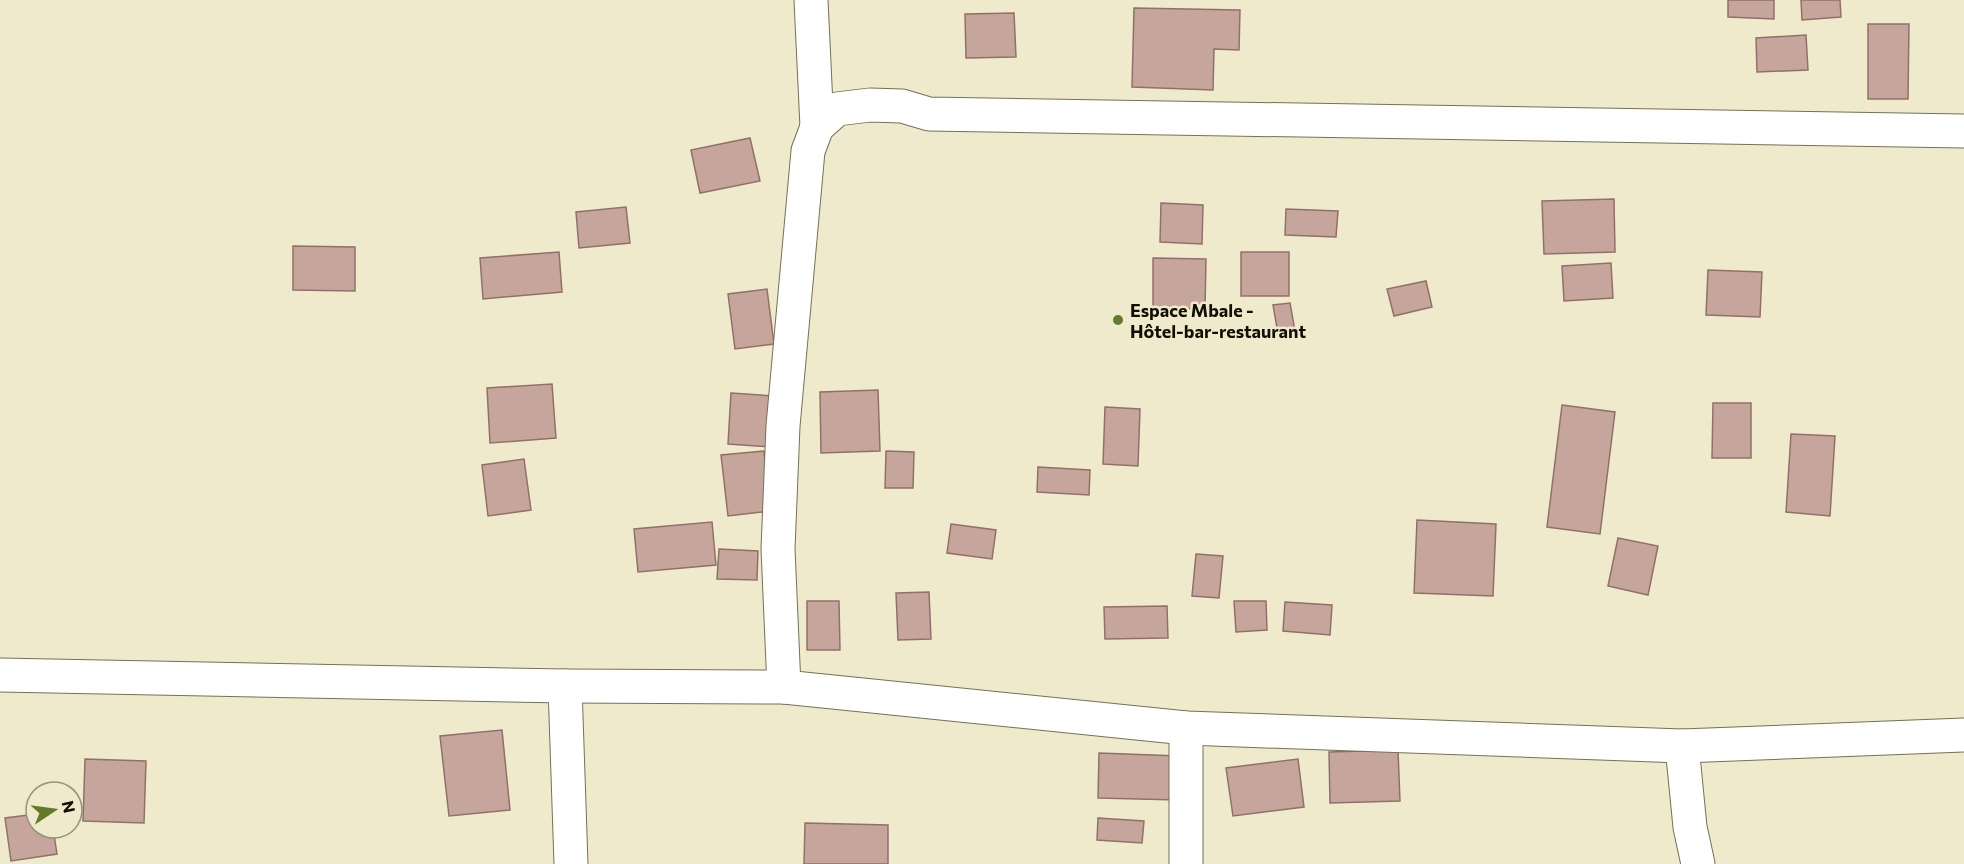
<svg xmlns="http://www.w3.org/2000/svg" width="1964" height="864" font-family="Commissioner,sans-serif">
	<rect width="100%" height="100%" fill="#f0eacc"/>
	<!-- building -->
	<g fill="#c6a59c" stroke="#907169" stroke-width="1.5">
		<path d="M1728,0H1774V19L1728,17Z"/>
		<path d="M1801,0H1840L1841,17L1802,20Z"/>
		<path d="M1134,8L1240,10L1239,50L1214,49L1213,90L1132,87Z"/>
		<path d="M1014,13L1016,57L966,58L965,14Z"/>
		<path d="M1868,24H1909L1908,99H1868Z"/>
		<path d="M1806,35L1808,70L1757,72L1756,38Z"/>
		<path d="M750,138L760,181L700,193L691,150Z"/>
		<path d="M1614,199L1615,252L1544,254L1542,201Z"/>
		<path d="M1161,203L1203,205L1202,244L1160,242Z"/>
		<path d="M626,207L630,243L579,248L576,212Z"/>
		<path d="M1286,209L1338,211L1336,237L1285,235Z"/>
		<path d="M293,246L355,247V291L293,290Z"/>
		<path d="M559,252L562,292L483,299L480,258Z"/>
		<rect x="1241" y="252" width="48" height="44"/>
		<path d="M1153,258L1206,259L1205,309L1153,308Z"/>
		<path d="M1611,263L1613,298L1564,301L1562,266Z"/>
		<path d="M1708,270L1762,272L1760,317L1706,315Z"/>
		<path d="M1426,281L1432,307L1394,316L1387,289Z"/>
		<path d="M767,289L774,344L735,349L728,294Z"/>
		<path d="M1290,303L1295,331L1278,334L1273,305Z"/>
		<path d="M552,384L556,438L490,443L487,388Z"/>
		<path d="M878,390L880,451L821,453L820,392Z"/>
		<path d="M731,393L774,396L771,447L728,444Z"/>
		<path d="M1713,403H1751V458H1712Z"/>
		<path d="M1562,405L1615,412L1600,534L1547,527Z"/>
		<path d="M1105,407L1140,409L1138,466L1103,464Z"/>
		<path d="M1791,434L1835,436L1830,516L1786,512Z"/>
		<path d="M764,451L770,511L728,516L721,455Z"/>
		<path d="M886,451L914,452L913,488H885Z"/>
		<path d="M524,459L531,510L488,516L482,465Z"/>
		<path d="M1038,467L1090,470L1089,495L1037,492Z"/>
		<path d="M1417,520L1496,524L1493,596L1414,593Z"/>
		<path d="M712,522L716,565L638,572L634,529Z"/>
		<path d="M951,524L996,530L992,559L947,553Z"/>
		<path d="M1618,538L1658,546L1648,595L1608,586Z"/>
		<path d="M719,549L758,551L757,580L717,579Z"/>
		<path d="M1196,554L1223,556L1219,598L1192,596Z"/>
		<path d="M929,592L931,639L898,640L896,593Z"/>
		<path d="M807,601H839L840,650H807Z"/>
		<path d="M1234,601H1266L1267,630L1236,632Z"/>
		<path d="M1285,602L1332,605L1330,635L1283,631Z"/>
		<path d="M1167,606L1168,638L1105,639L1104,607Z"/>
		<path d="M502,730L510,810L449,816L440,736Z"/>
		<path d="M1398,750L1400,801L1330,803L1329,752Z"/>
		<path d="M1099,753L1179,756L1178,800L1098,798Z"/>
		<path d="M85,759L146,761L144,823L83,821Z"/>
		<path d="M1298,759L1304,807L1233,816L1226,768Z"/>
		<path d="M36,814V828H53L57,854L11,861L5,818Z"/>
		<path d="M1098,818L1144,821L1142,843L1097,840Z"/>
		<path d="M805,823L888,825V864H804Z"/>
	</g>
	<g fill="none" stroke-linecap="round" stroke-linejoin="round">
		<!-- minor casing -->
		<g stroke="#767055" stroke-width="35">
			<g id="minor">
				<path d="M811,0L817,127"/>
				<path d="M0,675L565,686L784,687L1186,728L1682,746L1964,735"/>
				<path d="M565,686L571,864"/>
				<path d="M784,687L778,549L783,426L808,151L817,127L837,109L870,105L902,106L929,114L1964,131"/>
				<path d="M1682,746L1690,827L1698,864"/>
				<path d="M1186,864V728"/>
			</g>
		</g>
		<!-- minor -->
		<use href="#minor" stroke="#fff" stroke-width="33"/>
	</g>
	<!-- markers -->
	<circle fill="#637a2b" stroke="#f0eacc" stroke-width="2" cx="1118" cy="320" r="6"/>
	<g text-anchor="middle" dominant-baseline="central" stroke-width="5" stroke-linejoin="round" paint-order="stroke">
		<!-- poi labels -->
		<g font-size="18" font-weight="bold" fill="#110f05" stroke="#f0eacc" text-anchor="start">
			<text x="1130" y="310">Espace Mbale -<tspan x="1130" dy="21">Hôtel-bar-restaurant</tspan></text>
		</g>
	</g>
	<!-- north arrow -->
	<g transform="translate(54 810) rotate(77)"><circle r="28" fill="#f0eacc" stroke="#97927c" stroke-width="1.5"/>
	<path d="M0-4.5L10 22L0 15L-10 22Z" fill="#637a2b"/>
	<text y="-9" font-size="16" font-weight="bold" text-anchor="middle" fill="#110f05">N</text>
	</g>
</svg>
